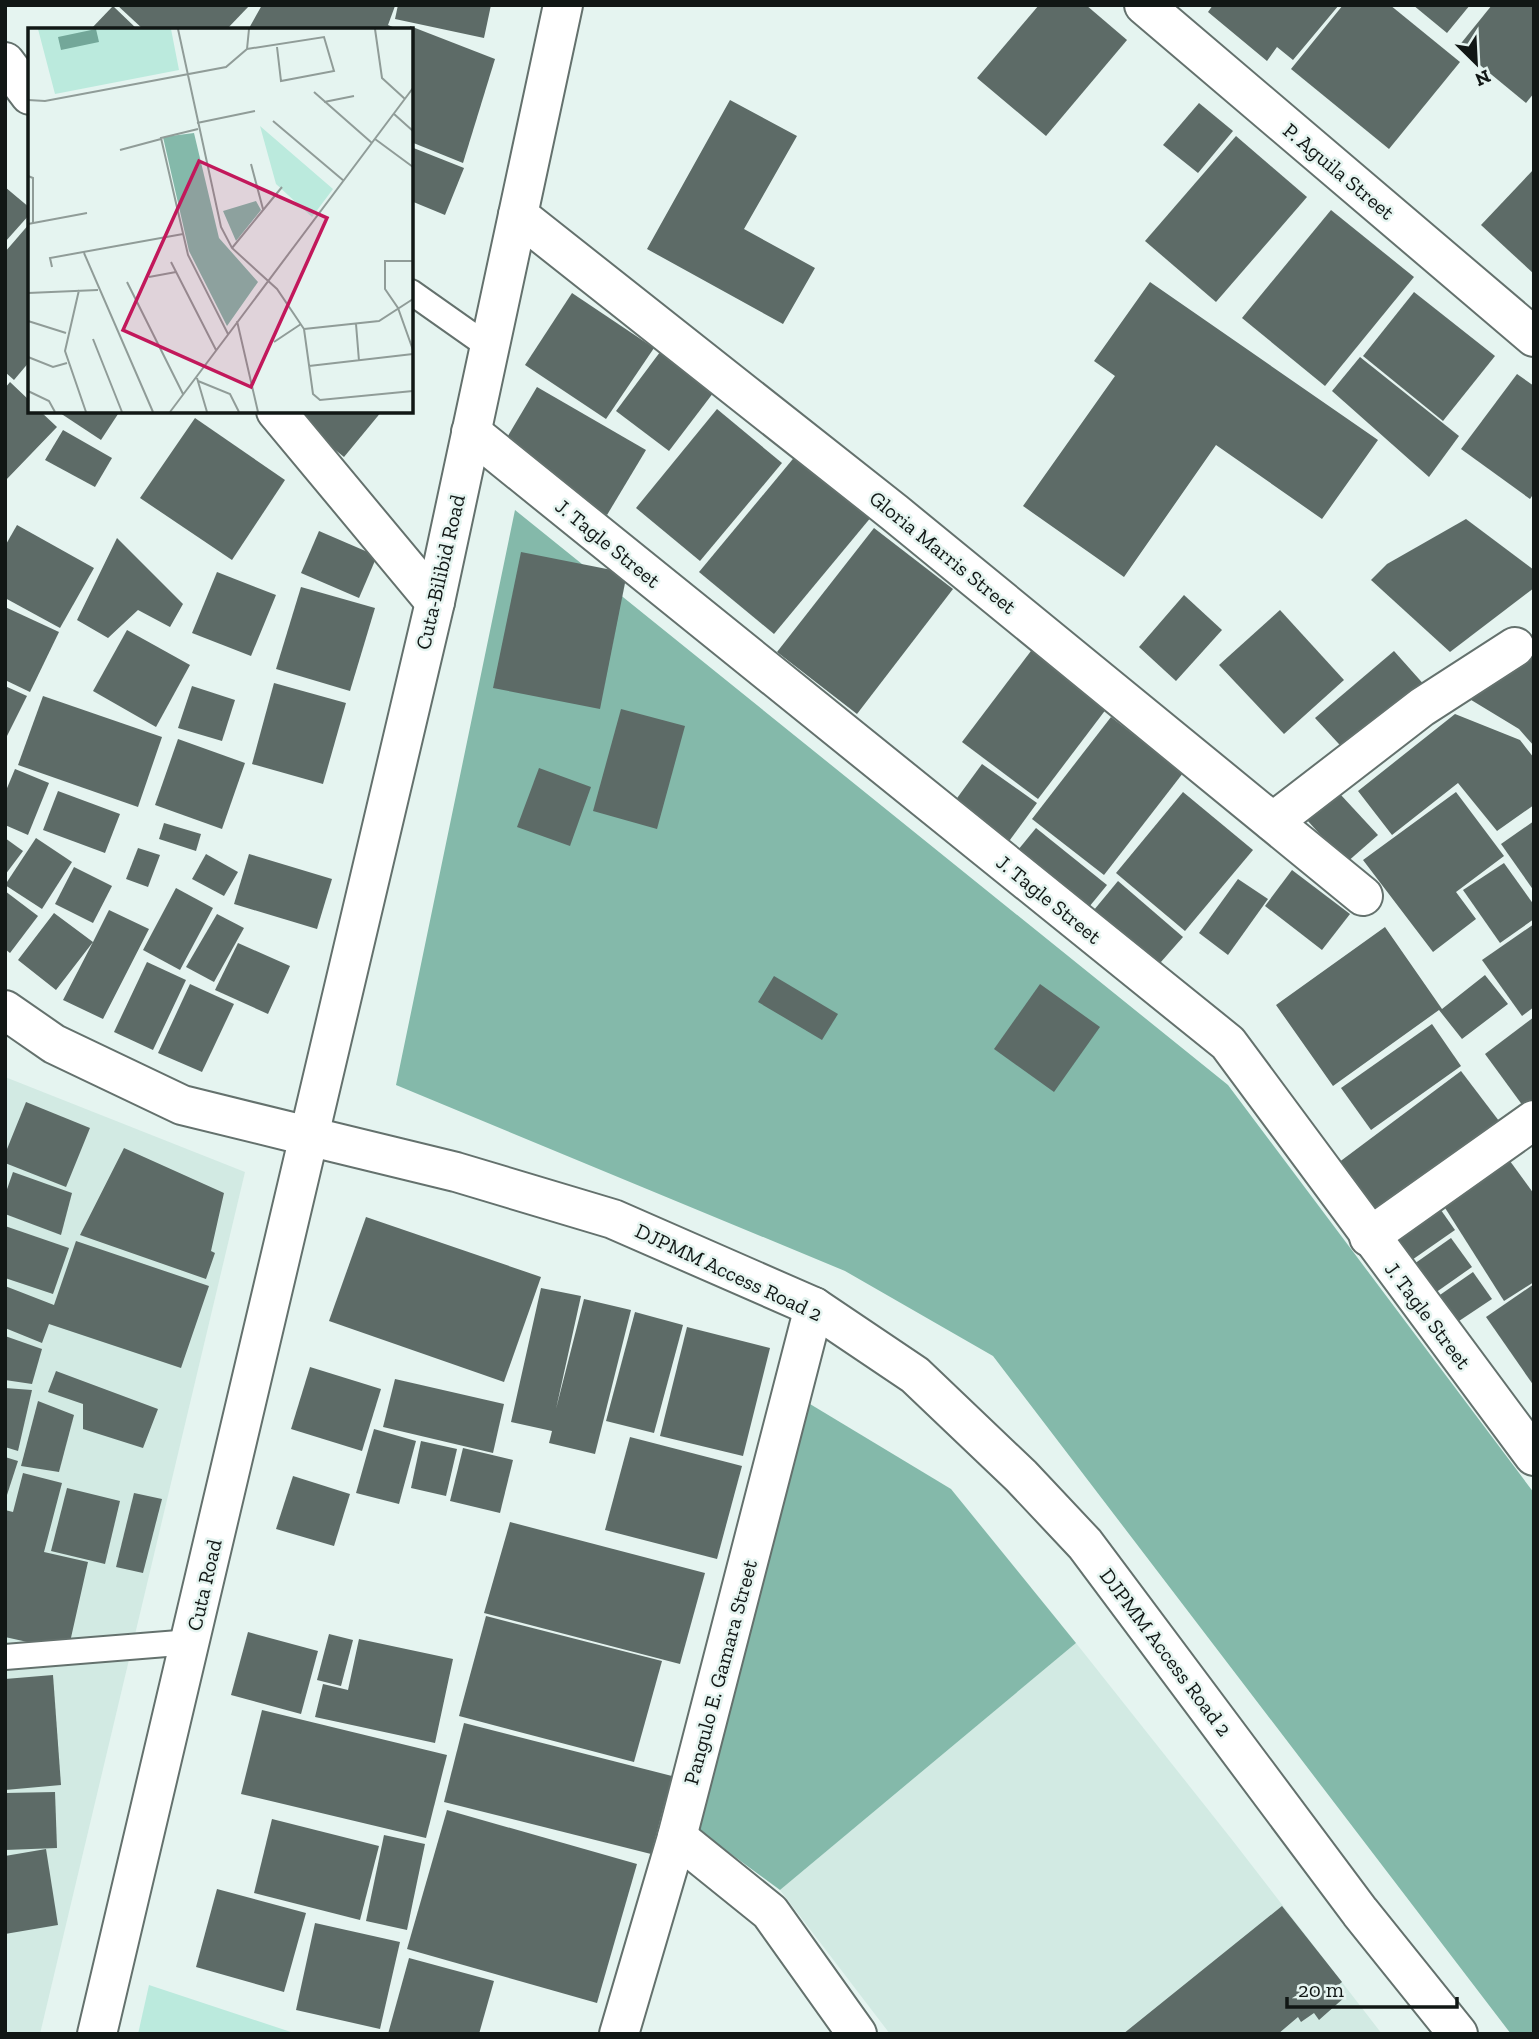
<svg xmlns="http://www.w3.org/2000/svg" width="1539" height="2039" font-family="'Zilla Slab',serif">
	<rect width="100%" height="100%" fill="#e5f4f0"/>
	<!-- built -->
	<g fill="#d2eae3">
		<path d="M5,1077L245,1172L40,2034H5Z"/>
		<path d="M1076,1643L1233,1841L1382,2034H890L780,1890Z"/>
	</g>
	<!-- green -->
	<path fill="#bbeadd" d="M149,1985L297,2034H138Z"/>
	<!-- forest -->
	<g fill="#84b9aa">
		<path d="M515,510L1228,1085L1534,1493V2034H1511L993,1356L845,1271L396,1085Z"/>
		<path d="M805,1401L951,1489L1076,1643L780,1890L690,1824Z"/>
	</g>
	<!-- building -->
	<g fill="#5d6b67">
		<path d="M117,5H250L226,30H144Z"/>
		<path d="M262,5H393L395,6L388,25L400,30H248Z"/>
		<path d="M398,5H491L484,38L395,19Z"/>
		<path d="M1039,5H1086L1127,40L1046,136L977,78Z"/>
		<path d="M1213,5H1339L1293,60L1277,47L1267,61L1208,12Z"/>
		<path d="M1343,5H1390L1460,62L1389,149L1291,69Z"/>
		<path d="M1413,5H1470L1447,33Z"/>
		<path d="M1492,5H1534V93L1526,103L1458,47Z"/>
		<path d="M113,6L138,30H90Z"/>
		<path d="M410,26L495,59L463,163L411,142Z"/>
		<path d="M730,100L797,136L744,229L815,268L783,324L647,249Z"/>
		<path d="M1199,103L1233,131L1198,173L1163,145Z"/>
		<path d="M1236,136L1307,197L1216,302L1145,241Z"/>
		<path d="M411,147L464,168L445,215L411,201Z"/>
		<path d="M1534,169V274L1481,225Z"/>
		<path d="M5,187L30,208V214L5,242Z"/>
		<path d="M1331,210L1414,277L1325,386L1242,318Z"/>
		<path d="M30,223V361L14,380L5,372V252Z"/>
		<path d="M1150,282L1378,440L1322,519L1216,445L1124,577L1023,506L1115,376L1094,361Z"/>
		<path d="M1414,292L1495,356L1443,421L1363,356Z"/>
		<path d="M572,293L654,348L606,419L525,365Z"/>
		<path d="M669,340L723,380L669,451L616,411Z"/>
		<path d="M1360,357L1459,436L1429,477L1332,391Z"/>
		<path d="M1517,374L1534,386V493L1530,499L1461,449Z"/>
		<path d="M10,382L30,401V411H40L57,427L5,481V388Z"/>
		<path d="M537,387L646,450L607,515L499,451Z"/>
		<path d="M717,409L782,463L700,561L636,508Z"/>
		<path d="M57,411H120L101,440Z"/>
		<path d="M287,411H382L344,457Z"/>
		<path d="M195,418L285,480L232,560L140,498Z"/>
		<path d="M63,430L112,458L95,487L45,460Z"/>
		<path d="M797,454L872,516L774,634L699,572Z"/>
		<path d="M1466,519L1534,570V588L1450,652L1371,580L1387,564Z"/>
		<path d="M17,525L94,568L60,628L5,598V546Z"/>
		<path d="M874,528L953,589L857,714L777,652Z"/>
		<path d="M319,531L377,556L359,598L301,573Z"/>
		<path d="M117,538L183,604L170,627L138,610L108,638L77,620Z"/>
		<path d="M521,552L627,573L600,709L493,688Z"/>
		<path d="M217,572L276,595L251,656L192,633Z"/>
		<path d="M301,587L375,608L350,691L276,669Z"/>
		<path d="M1184,595L1222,630L1176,681L1139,647Z"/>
		<path d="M5,607L59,632L30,692L5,680Z"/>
		<path d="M1280,610L1344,680L1284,734L1219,665Z"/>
		<path d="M127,630L190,665L156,727L93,691Z"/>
		<path d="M1037,643L1113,700L1038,799L962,742Z"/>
		<path d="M1522,649L1534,653V746L1519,729L1458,692Z"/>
		<path d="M1394,651L1427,688L1349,755L1315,718Z"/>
		<path d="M274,683L346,703L323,784L252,764Z"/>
		<path d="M5,686L27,696L5,740Z"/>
		<path d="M192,686L235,700L222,741L178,728Z"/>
		<path d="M43,696L162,737L138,807L18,765Z"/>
		<path d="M621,709L685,726L657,829L593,811Z"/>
		<path d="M1455,714L1520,740L1534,758V805L1497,831L1458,783L1392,835L1358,791Z"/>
		<path d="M1111,717L1183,773L1104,875L1032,819Z"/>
		<path d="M178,739L245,763L222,829L155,805Z"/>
		<path d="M982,764L1037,803L1007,844L952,805Z"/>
		<path d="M539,768L591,787L570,846L517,827Z"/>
		<path d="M15,769L49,783L28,835L5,825V793Z"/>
		<path d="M1328,781L1378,835L1346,863L1297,809Z"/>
		<path d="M58,791L120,814L105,853L43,830Z"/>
		<path d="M1183,792L1253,850L1185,931L1116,873Z"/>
		<path d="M1456,792L1504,856L1456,892L1476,919L1433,952L1363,860Z"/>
		<path d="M1534,821V891L1501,844Z"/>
		<path d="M164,823L201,834L196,851L159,839Z"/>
		<path d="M1036,828L1107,885L1089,907L1018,850Z"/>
		<path d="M5,838L23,851L5,875Z"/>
		<path d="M36,838L72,862L42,909L5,885Z"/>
		<path d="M138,848L160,855L148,887L126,879Z"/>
		<path d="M206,854L238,872L224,896L192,879Z"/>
		<path d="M249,854L332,879L317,929L234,904Z"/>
		<path d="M1504,863L1534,905V919L1500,943L1463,890Z"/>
		<path d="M74,867L112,886L93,923L55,904Z"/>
		<path d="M1292,870L1350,914L1322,950L1265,906Z"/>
		<path d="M1238,879L1268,899L1228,955L1199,933Z"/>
		<path d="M1118,881L1183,937L1153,971L1089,916Z"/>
		<path d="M176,888L213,908L180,970L143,950Z"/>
		<path d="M5,891L38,916L10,953L5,949Z"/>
		<path d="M109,910L149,929L103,1019L63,1000L93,942L56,990L18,960L54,913L93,942Z"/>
		<path d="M217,914L244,928L214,982L186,967Z"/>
		<path d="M1534,924V1007L1522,1016L1482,960Z"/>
		<path d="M1385,927L1442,1009L1485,975L1508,1004L1462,1039L1439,1010L1333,1086L1276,1005Z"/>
		<path d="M238,943L290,966L268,1014L215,990Z"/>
		<path d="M147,962L186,980L153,1050L114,1032Z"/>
		<path d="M774,976L838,1014L822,1040L758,1002Z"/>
		<path d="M190,984L234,1004L202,1072L158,1053Z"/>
		<path d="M1040,984L1100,1027L1054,1092L994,1049Z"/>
		<path d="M1534,1017V1099L1523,1106L1485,1054Z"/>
		<path d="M1432,1024L1461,1066L1371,1130L1341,1088Z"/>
		<path d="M1461,1071L1499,1121L1377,1214L1338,1163Z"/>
		<path d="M26,1102L90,1128L66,1187L5,1163V1154Z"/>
		<path d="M1499,1146L1534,1194V1282L1504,1301L1435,1192Z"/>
		<path d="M124,1148L224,1193L211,1251L215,1253L206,1279L80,1235Z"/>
		<path d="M13,1172L72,1193L61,1235L5,1214V1195Z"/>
		<path d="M1431,1196L1455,1230L1409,1262L1385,1228Z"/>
		<path d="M366,1217L541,1277L504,1382L329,1321Z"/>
		<path d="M5,1226L69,1248L53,1294L5,1278Z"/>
		<path d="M1451,1238L1472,1267L1435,1293L1414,1264Z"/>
		<path d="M76,1241L209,1286L181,1368L49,1324L42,1343L5,1328V1286L54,1305Z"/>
		<path d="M1473,1272L1492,1299L1456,1323L1437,1297Z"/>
		<path d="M1534,1284V1386L1486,1317Z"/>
		<path d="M541,1288L581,1296L556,1409L584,1299L631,1310L595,1454L549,1443L552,1431L511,1422Z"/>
		<path d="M635,1312L683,1325L654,1433L606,1421Z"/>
		<path d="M687,1327L770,1348L743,1456L660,1436Z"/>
		<path d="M5,1336L42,1349L32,1384L5,1380Z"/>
		<path d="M310,1367L381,1389L362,1451L291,1429Z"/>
		<path d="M56,1371L158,1409L143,1448L83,1429V1404L48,1392Z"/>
		<path d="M395,1379L504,1404L493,1453L383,1427Z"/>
		<path d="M5,1388L32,1390L18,1451L5,1447Z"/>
		<path d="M38,1401L74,1415L59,1472L21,1466Z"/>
		<path d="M374,1429L416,1441L399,1504L356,1493Z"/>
		<path d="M630,1437L742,1466L717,1559L605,1530Z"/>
		<path d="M421,1441L457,1449L446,1496L411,1488Z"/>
		<path d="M463,1448L513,1460L500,1513L450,1501Z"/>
		<path d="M5,1457L18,1461L6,1498H5Z"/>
		<path d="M23,1473L62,1483L44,1552L88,1562L68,1651L5,1637V1510L13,1512Z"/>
		<path d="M293,1476L350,1494L334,1546L276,1529Z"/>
		<path d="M67,1488L120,1501L105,1564L51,1551Z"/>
		<path d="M134,1493L162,1499L143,1573L116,1567Z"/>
		<path d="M510,1522L705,1573L680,1664L484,1613Z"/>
		<path d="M486,1616L662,1661L634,1762L459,1716Z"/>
		<path d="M248,1632L318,1651L301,1714L231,1695Z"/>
		<path d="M329,1634L353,1640L341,1686L317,1680Z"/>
		<path d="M359,1639L453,1659L435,1743L315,1717L323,1684L348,1690Z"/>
		<path d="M53,1675L61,1785L5,1790V1679Z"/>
		<path d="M262,1710L447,1755L426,1838L241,1794Z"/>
		<path d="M464,1723L672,1776L651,1854L444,1802Z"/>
		<path d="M55,1792L57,1848L5,1850V1793Z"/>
		<path d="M447,1810L637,1864L597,2003L407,1949Z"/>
		<path d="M272,1819L379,1846L360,1920L254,1893Z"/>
		<path d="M384,1835L425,1844L407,1930L366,1921Z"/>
		<path d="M46,1849L58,1925L5,1934V1856Z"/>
		<path d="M217,1889L306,1913L284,1992L196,1967Z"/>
		<path d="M1282,1906L1342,1982L1336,1987L1345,1997L1319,2020L1314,2013L1301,2022L1298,2017L1278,2034H1123Z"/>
		<path d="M315,1923L400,1942L380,2029L296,2010Z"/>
		<path d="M409,1958L494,1981L479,2034H388Z"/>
	</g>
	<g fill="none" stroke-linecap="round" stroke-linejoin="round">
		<!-- service casing -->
		<g stroke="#64716d" stroke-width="28">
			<g id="service">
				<path d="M411,292L489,347"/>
				<path d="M5,1657L191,1642"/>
			</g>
		</g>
		<!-- minor casing -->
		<g stroke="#64716d" stroke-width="42">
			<g id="minor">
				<path d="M1144,5L1534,337"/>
				<path d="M5,62L30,95"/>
				<path d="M518,215L895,513L1363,896"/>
				<path d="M276,411L435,602"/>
				<path d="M471,432L1228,1043L1534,1456"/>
				<path d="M1273,822L1422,707L1515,647"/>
				<path d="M5,1010L54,1044L182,1105L308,1136"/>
				<path d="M1369,1237L1534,1120"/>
				<path d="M677,1837L770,1912L857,2034"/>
				<path d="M619,2034L677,1837L814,1307"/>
			</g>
		</g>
		<!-- tertiary casing -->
		<g stroke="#64716d" stroke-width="42">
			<g id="tertiary">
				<path d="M308,1136L456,1172L613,1219L814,1307L915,1375L1021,1476L1085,1544L1360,1912L1458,2034"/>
				<path d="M97,2034L435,602L563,5"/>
			</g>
		</g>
		<!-- service -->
		<use href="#service" stroke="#fff" stroke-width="24"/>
		<!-- minor -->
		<use href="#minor" stroke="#fff" stroke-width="38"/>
		<!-- tertiary -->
		<use href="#tertiary" stroke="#fff" stroke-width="38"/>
	</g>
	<g text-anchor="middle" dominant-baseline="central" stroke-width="5" stroke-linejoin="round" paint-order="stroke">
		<!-- street labels -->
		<g font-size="21" fill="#111715" stroke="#e5f4f0">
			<text transform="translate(1339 171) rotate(40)">P. Aguila Street</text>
			<text transform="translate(608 543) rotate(39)">J. Tagle Street</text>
			<text transform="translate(943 552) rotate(39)">Gloria Marris Street</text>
			<text transform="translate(440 572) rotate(-77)">Cuta-Bilibid Road</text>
			<text transform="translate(1049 899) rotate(39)">J. Tagle Street</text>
			<text transform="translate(729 1272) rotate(25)">DJPMM Access Road 2</text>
			<text transform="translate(1428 1315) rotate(53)">J. Tagle Street</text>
			<text transform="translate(204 1585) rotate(-77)">Cuta Road</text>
			<text transform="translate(1166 1652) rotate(53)">DJPMM Access Road 2</text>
			<text transform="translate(720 1672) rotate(-75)">Pangulo E. Gamara Street</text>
		</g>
	</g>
	<!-- overview -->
	<g transform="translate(28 28)">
		<rect width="385" height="385" fill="#e5f4f0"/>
		<path d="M10,1H143L151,42L27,66ZM232,98L305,161L284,189L248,156Z" fill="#bbeadd"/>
		<path d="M166,105L191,210L230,254L199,298L161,223L135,109ZM228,173L233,182L208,213L195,183Z" fill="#84b9aa"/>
		<path d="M68,1L71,14L33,22L30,9Z" fill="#73a799"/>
		<path fill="none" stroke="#909c98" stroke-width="2" d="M150,1L193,199L204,220L249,261L276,301L285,366L292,372L385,363M347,1L354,50L377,71M219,21L296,9L306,43L253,53L249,19M286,64L344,115M0,72L17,73L198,39L219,21L221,1M296,74L326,68M366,86L385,103M245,93L316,153M169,95L227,83M170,101L133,110L160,227L200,306M347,111L385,139M92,122L133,111M223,136L235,181M0,148L5,150V195M0,196L59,185M204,220L254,159M56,225L125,384M385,233H357V261L370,280L385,322M143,234L188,322M24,239L22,230L155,206M121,249L148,244M99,254L155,366M51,262L37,323L58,384M0,265L70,262M0,293L38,305M209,293L230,384M328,296L331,333M276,301L351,293L385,271M65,311L94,384M246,314L273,296M0,329L25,339L39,335M281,338L385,326M169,350L179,384M170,353L202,366L211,384M0,363L21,373L27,384M142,384L385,60"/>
		<path fill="#c2185b" fill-opacity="0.15" stroke="#c2185b" stroke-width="3.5" d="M171,133L299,190L223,359L95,302Z"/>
		<rect width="385" height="385" fill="none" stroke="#111715" stroke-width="3.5"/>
	</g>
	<!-- border -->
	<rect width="1539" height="2039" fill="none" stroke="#111715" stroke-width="14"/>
	<!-- north arrow -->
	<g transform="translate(1476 63) rotate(156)" stroke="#e5f4f0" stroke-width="5" paint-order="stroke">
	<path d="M0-5L12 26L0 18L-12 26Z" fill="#111715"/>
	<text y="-10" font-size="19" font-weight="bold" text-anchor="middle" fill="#111715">N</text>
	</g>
	<!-- scale -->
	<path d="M1287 1997v10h170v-10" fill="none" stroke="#111715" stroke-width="3.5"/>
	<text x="1298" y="1997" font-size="21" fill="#111715" stroke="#e5f4f0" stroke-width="5" paint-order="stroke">20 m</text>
</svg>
